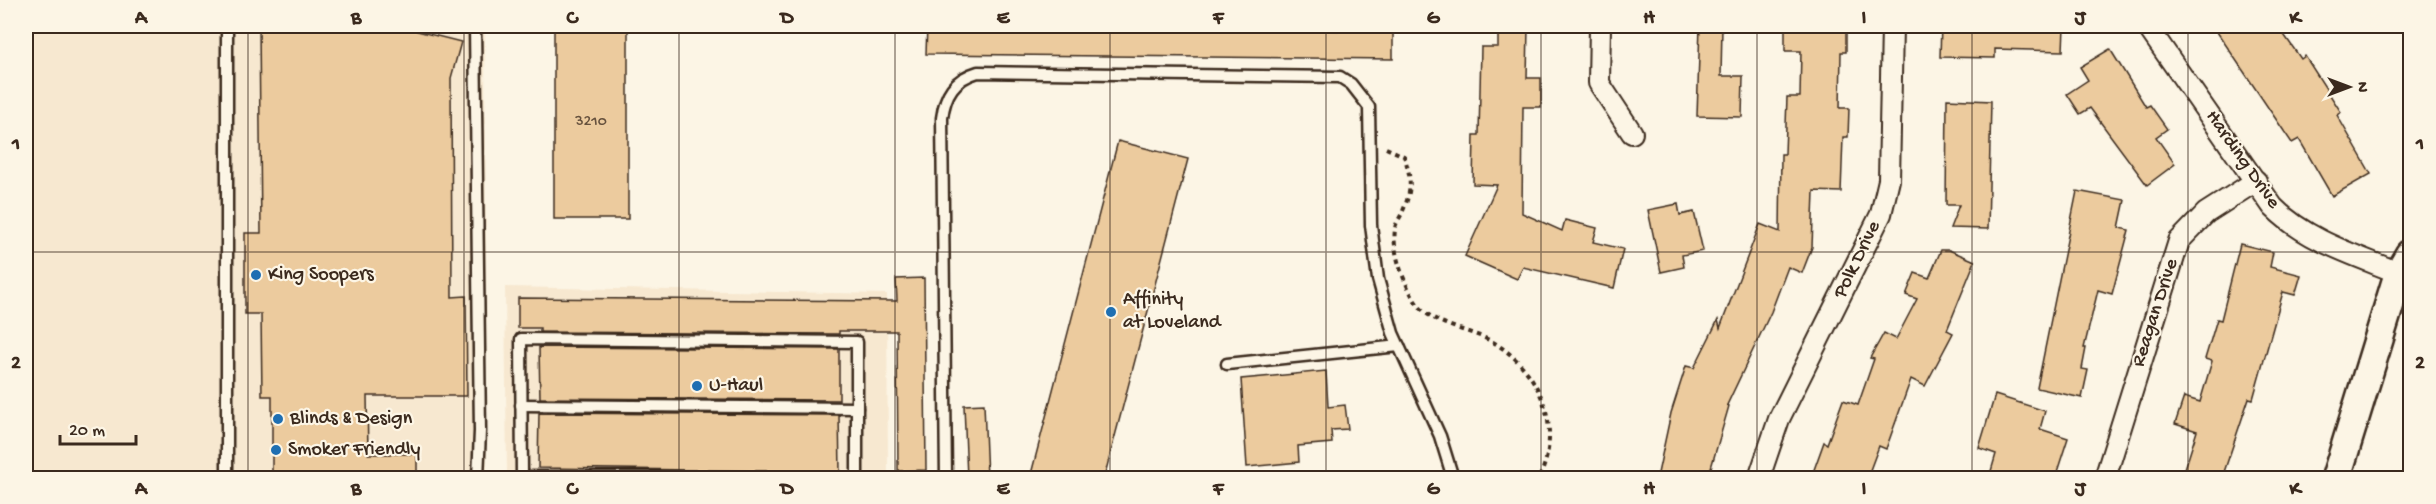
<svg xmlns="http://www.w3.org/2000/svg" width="2436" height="504" font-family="'Gochi Hand',sans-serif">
	<rect width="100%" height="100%" fill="#fcf5e5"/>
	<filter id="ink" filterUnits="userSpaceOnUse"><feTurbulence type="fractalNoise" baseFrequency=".0167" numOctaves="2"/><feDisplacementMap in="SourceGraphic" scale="12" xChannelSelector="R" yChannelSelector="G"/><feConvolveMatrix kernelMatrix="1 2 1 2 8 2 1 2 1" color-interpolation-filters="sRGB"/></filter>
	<g filter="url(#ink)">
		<!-- built -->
		<g fill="#f7e8d0">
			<path d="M26,26H485L487,478H26Z"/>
			<path d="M505,287L887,294L888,478H507Z"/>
		</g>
		<!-- building -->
		<g fill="#eccb9e" stroke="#3b2a1e" stroke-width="1.5">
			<path d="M259,26H417V31L461,42L451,78L452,297L466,296L467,396H367L368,454H417V478H272V396H262L261,314H245V233H261Z"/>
			<rect x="554" y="26" width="74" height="193"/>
			<path d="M927,26L1393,31V59L926,54Z"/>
			<path d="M1498,26H1528L1527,78H1541V107H1523L1522,213L1562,231L1565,220L1597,228L1593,242L1623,249L1614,288L1523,267L1517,279L1465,256L1497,185L1473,184L1474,135H1479L1481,47H1498Z"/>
			<path d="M1700,26H1722L1721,76H1743L1742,117L1697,116Z"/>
			<path d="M1785,26H1846V52H1841L1840,108H1849L1848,137H1843L1841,192L1814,191L1812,247L1802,273L1788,267L1771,312L1727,405L1729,406L1708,478H1657L1671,413L1686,366L1694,368L1718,320L1720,328L1760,224L1780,232L1781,154H1785L1787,97H1800L1801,51H1785Z"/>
			<path d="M1941,26H2064L2063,51L1995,49V58L1940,57Z"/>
			<path d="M2213,26H2278L2301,59L2305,56L2341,112L2337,115L2371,174L2332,196L2299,139L2292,143Z"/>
			<path d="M2110,49L2146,107L2150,105L2167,129L2156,137L2175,164L2147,185L2090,108L2080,114L2067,94L2088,80L2080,67Z"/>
			<path d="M1947,99L1991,101L1988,229L1950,228L1959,205H1946Z"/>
			<path d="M1118,141L1188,159L1104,478H1030Z"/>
			<path d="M2077,191L2125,200L2119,228L2129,230L2112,294L2098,290L2084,348H2086L2082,369L2088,370L2082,398L2037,388Z"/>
			<path d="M1678,204L1680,215L1694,212L1703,251L1682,255L1684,267L1661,272L1648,210Z"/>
			<path d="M2240,244L2273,252L2270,267L2301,275L2295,295L2283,292L2253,399L2249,398L2222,478H2182L2197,431L2175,424L2184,397L2200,402L2212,361L2205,359L2217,319L2221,320Z"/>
			<path d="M1941,250H1949L1975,261L1947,330L1953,333L1925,386L1911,379L1886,449L1879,446L1867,478H1811L1824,442L1827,444L1843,400L1858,405L1874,359L1870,358L1884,333L1896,339L1917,299L1906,295L1915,273L1929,278Z"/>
			<path d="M924,278L926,470L898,471L897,331H839V334L540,332V328H518V298L897,301L896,279Z"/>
			<path d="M539,347L839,349V400L540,398Z"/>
			<path d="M1326,371L1328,407L1345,405L1348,429L1331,430L1332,443L1298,446L1299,462L1247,467L1241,379Z"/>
			<path d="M1995,395L2045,411L2040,429L2068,438L2055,478H1989L1996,454L1979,448Z"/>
			<path d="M984,404L987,478H967L964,405Z"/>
			<path d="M539,413L839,415L840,472L538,468Z"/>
		</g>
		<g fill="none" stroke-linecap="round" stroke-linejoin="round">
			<!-- service casing -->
			<g stroke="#3b2a1e" stroke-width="15">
				<g id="service">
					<path d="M227,26V478"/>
					<path d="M475,26L480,431L478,478"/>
					<path d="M1227,364L1399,346"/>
					<path d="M521,405L857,408"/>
					<path d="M522,477L816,478"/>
					<path d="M522,478L521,339L857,342V478"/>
					<path d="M946,478L942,118C945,94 954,79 978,72L1340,77L1351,84L1369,107L1371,225L1378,279L1393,333L1440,436L1453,478"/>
				</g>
			</g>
			<!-- minor casing -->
			<g stroke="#3b2a1e" stroke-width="24">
				<g id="minor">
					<path d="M1600,26L1599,83L1632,133"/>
					<path d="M2147,26L2273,207C2307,241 2355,255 2399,273"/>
					<path d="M1759,478L1779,419L1881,214L1889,180L1892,26"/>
					<path d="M2105,478L2179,241L2206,213L2256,181"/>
				</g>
			</g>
			<!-- secondary casing -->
			<g stroke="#3b2a1e" stroke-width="33">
				<path id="secondary" d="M2336,478L2399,273L2410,254"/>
			</g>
			<!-- path -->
			<path stroke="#3b2a1e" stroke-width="4" stroke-dasharray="4.5 4.5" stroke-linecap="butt" d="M1386,148L1404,156C1412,179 1412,191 1402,213C1400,218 1395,224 1395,229C1392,252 1403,280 1414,299C1430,327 1468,328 1493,342C1540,370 1564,427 1539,478"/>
			<!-- service -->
			<use href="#service" stroke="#fcf5e5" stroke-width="10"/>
			<!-- minor -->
			<use href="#minor" stroke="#fcf5e5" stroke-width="20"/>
			<!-- secondary -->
			<use href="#secondary" stroke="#fcf5e5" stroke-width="28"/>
		</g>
	</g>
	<!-- grid -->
	<path fill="none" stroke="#3b2a1e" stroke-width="1.5" stroke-opacity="0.55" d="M248,26V478M464,26V478M679,26V478M895,26V478M1110,26V478M1326,26V478M1541,26V478M1757,26V478M1972,26V478M2188,26V478M26,252H2410"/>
	<!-- markers -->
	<g fill="#1f6fb2" stroke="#fcf5e5" stroke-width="2">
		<circle cx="256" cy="275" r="6"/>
		<circle cx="1111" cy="312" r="6"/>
		<circle cx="697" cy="386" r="6"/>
		<circle cx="278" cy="419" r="6"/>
		<circle cx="276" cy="450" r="6"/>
	</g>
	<g text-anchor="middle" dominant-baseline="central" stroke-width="4.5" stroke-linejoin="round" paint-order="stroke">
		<!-- number labels -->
		<g font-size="16" fill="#67523e">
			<text x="591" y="122">3210</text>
		</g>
		<!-- street labels -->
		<g font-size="20" fill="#3b2a1e" stroke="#fcf5e5">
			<text transform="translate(2242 160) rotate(55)">Harding Drive</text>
			<text transform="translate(1858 260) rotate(-64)">Polk Drive</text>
			<text transform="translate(2156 313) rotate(-72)">Reagan Drive</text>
		</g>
		<!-- poi labels -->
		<g font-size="20" fill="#3b2a1e" stroke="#fcf5e5" text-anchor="start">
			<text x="268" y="275">King Soopers</text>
			<text x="1123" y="300">Affinity<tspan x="1123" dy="23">at Loveland</tspan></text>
			<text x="709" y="386">U-Haul</text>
			<text x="290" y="419">Blinds &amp; Design</text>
			<text x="288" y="450">Smoker Friendly</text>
		</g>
	</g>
	<!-- margin -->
	<rect width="2436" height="504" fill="none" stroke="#fcf5e5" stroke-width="66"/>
	<!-- north arrow -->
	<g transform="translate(2349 87) rotate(90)" stroke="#fcf5e5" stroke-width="4.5" paint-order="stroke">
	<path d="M0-4.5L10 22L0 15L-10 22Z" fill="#3b2a1e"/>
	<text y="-9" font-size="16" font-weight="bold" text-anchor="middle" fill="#3b2a1e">N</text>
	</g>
	<!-- scale -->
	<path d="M60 435v9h76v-9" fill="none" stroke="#3b2a1e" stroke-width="3"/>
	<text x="69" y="435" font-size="18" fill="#3b2a1e" stroke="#fcf5e5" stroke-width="4.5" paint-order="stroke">20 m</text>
	<rect x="33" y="33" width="2370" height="438" fill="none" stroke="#3b2a1e" stroke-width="2"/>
	<g font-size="20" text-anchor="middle" font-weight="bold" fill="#3b2a1e">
		<text x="141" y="23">A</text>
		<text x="356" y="23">B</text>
		<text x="572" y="23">C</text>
		<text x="787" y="23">D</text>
		<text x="1003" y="23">E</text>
		<text x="1218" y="23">F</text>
		<text x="1433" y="23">G</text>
		<text x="1649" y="23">H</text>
		<text x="1864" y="23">I</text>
		<text x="2080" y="23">J</text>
		<text x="2295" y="23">K</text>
		<text x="16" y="149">1</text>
		<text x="2420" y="149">1</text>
		<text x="16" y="368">2</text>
		<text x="2420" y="368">2</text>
		<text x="141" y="494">A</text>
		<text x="356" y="494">B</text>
		<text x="572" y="494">C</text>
		<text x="787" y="494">D</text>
		<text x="1003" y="494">E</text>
		<text x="1218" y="494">F</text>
		<text x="1433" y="494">G</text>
		<text x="1649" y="494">H</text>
		<text x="1864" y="494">I</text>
		<text x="2080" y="494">J</text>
		<text x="2295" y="494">K</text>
	</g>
</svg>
